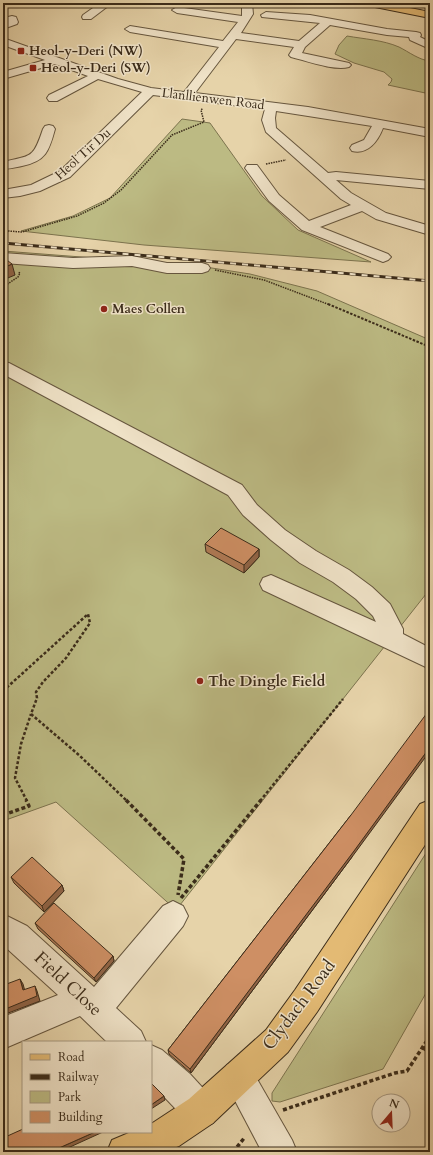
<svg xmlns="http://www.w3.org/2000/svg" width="433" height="1155" font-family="Cardo,serif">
	<rect width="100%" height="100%" fill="#e6d3a9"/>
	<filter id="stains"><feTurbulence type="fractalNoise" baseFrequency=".005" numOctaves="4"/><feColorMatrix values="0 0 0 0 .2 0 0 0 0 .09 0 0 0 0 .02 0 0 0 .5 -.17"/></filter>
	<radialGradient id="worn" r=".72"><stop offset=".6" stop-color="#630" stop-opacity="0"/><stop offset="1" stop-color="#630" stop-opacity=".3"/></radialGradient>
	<!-- green -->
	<g fill="#bcba83" stroke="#7c734e">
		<path d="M347,36C364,39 383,40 399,47C409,52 419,60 430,61V94L388,85L391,82L392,79L384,72L354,63L335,54L339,45Z"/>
		<path d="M182,119L210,123L262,196L298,230L371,262L144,245L21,231L73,216L110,198Z"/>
		<path d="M3,251L199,266L250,274L317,291L430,340V589L176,910L56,802L3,821Z"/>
		<path d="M430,847V986L383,1069L280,1102L272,1101V1093Z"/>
	</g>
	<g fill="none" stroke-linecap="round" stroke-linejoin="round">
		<!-- minor casing -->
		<g stroke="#66563e" stroke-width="2">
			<g id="minor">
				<path d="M100,3H112L91,19H83L82,17L83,15Z"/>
				<path d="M242,3H252L253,14L241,33L299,41L320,23L262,17L261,15L266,12L310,15L387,29L416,32L420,33L421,35L420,37L430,42V49L410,40L409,37L387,35L330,25L305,47L302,53L349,63L351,65L349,67C334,71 307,61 291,57L289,55L294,47L236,39L195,93L308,107L430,129V137L383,128C378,141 368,155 352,151L350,148L352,145L364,140L372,126L276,111L275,118L276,128L328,173L336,172L430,181V189L336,180L351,193L386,213L430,226V235L376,219L362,211L320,227L388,254L391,257L388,260L383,262L302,230L269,201L245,168L247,165H257L279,195L309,221L351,205L341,199L266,132L262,120L265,109L153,95L70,177L40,191L20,196L3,198V190L31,185L60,171L142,92L98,79L57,101H49L47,98L49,95L88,76L55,64L3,79V72L45,60L3,45V38L118,79L151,88L184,92L219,47L130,32L125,29L130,26L223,41L238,22L177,13L172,10L177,7L242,16Z"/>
				<path d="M12,16L16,17L18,22L17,24L3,29V22L7,21L8,17Z"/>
				<path d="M49,125L53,126L55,129C49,151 46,161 22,166C16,167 9,170 3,168V162C32,155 33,159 43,129L45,126Z"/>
				<path d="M3,253L73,258L132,256L167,263H202L208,265L210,268L208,271L202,273H167L132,266L73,268L3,263Z"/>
				<path d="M3,362L9,363L242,485L257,505L285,530L316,551L349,570L372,587L390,604L403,629V634L430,648V669L263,590L260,584L263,578L271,575L376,622L373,616L356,599L333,582L300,563L271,540L243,515L228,495L3,374Z"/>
				<path d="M173,901L183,906L188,916L183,926L116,1008L141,1031L146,1042H107L80,1016L3,1049V1017L58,995L3,945V914L27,926L94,987L163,906Z"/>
				<path d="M151,1045L162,1050L190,1074L213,1099L218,1111L213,1123L201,1128L189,1123L151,1083Z"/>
				<path d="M238,1060L249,1065L292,1140L297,1152H262L222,1076L227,1065Z"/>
			</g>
		</g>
		<!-- major casing -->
		<g stroke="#3b2c1a" stroke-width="2">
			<path id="major" d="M430,800V837L317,1012L288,1052L213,1123L179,1146L164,1152H107L112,1140L131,1132H151V1124L189,1099L266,1030L295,990L420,804Z"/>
		</g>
		<!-- highway casing -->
		<g stroke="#3b2c1a" stroke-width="2">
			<path id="highway" d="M365,3H385L430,12V18L370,6Z"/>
		</g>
		<!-- path-far3 -->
		<g stroke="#3b2c1a" stroke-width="1.5" stroke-dasharray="1.5 1" stroke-linecap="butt">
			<path d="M266,164L286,160"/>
			<path d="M8,231L22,232L77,216L104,203L121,190L172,135L204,122L201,110L203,108"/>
			<path d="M215,270L264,280L330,305"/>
			<path d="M3,287L18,277L20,273L18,272"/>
		</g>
		<!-- path-far2 -->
		<path stroke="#3b2c1a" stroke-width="2" stroke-dasharray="2.5 1.5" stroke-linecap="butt" d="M328,304L430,347"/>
		<!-- path-far1 -->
		<g stroke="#3b2c1a" stroke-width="2.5" stroke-dasharray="3 2" stroke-linecap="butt">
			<path d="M3,691L88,614L90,623L66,658L43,682L36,692L37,698L31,714L80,756L127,801"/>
			<path d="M27,801L15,778L21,744L31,714"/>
			<path d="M260,801L343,699"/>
		</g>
		<!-- path -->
		<g stroke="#3b2c1a" stroke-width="3.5" stroke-dasharray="4 2.5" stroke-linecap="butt">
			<path d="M126,800L184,859L178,895"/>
			<path d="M3,815L29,806L26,800"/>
			<path d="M181,898L261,800"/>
			<path d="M423,1047L430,1055"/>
			<path d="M283,1110L395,1073L407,1071L430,1036"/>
			<path d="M233,1152L245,1137"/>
		</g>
		<!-- minor -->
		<use href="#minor" fill="#efe2c7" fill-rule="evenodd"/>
		<!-- major -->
		<use href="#major" fill="#e3ba74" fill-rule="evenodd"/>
		<!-- highway -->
		<use href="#highway" fill="#e3ba74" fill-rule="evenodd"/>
		<!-- rail casing -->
		<g stroke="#3b2c1a" stroke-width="3">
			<path id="rail" d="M3,243L430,281"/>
		</g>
		<!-- rail -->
		<use href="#rail" stroke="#efe2c7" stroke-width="2" stroke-dasharray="6" stroke-linecap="butt"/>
		<!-- path-bridge -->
		<path stroke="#3b2c1a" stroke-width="1.5" stroke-dasharray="1.5 1" stroke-linecap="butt" d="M3,239L8,231"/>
	</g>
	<!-- wall -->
	<g fill="#b17b56" stroke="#3b2c1a">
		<path d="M205,544L259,549V557L244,573L206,552Z"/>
		<path d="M351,815L352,857L191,1073L169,1054L168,1050Z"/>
		<path d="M11,877L62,885L64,891L44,912L14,883Z"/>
		<path d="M35,923L113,956L114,961L96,982L38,929Z"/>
	</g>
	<!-- shaded-wall -->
	<g fill="#906446" stroke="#3b2c1a">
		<path d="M12,264L15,275L3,280V268Z"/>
		<path d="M259,549V557L244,573V565Z"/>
		<path d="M430,747V751L352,857L191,1073L190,1069Z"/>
		<path d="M62,885L64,891L44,912L42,906Z"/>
		<path d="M113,956L114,961L96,982L94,978Z"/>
		<path d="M20,979L23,984L26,995L23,990Z"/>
		<path d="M35,986L37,991L40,1001L3,1015V1010Z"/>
		<path d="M164,1096L165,1100L151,1109V1105Z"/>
		<path d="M95,1132H103L59,1152H50Z"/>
	</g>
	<!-- building -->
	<g fill="#ce8f64" stroke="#3b2c1a">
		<path d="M3,257L12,264L3,268Z"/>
		<path d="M221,528L259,549L244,565L205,544Z"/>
		<path d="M430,709V747L354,851L190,1069L168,1050L351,815Z"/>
		<path d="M32,857L62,885L42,906L11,877Z"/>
		<path d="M54,903L113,956L94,978L35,923Z"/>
		<path d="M20,979L23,990L35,986L37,996L3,1010V1000L6,998L4,985Z"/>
		<path d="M151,1083L164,1096L151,1105Z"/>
		<path d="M23,1129V1132H95L50,1152H3V1138Z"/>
	</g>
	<!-- markers -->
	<g fill="#8f2418" stroke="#efe2c7" stroke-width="1.5">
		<rect x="17" y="47" width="8" height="8" rx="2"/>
		<rect x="29" y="64" width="8" height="8" rx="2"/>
		<circle cx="104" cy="309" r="4"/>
		<circle cx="200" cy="681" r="4"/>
	</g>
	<g text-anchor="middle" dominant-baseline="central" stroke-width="3" stroke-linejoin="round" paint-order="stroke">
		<!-- far-poi labels -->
		<g font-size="13" font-weight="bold" fill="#3b2c1a" stroke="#efe2c7" text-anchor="start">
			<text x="29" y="51">Heol-y-Deri (NW)</text>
			<text x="41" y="68">Heol-y-Deri (SW)</text>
			<text x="112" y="309">Maes Collen</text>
		</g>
		<!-- far-street labels -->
		<g font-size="13" fill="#3b2c1a" stroke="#efe2c7">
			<text transform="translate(213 99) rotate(7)">Llanllienwen Road</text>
			<text transform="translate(83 154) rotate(-42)">Heol Tir Du</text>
		</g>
		<!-- poi labels -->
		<g font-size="15" font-weight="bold" fill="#3b2c1a" stroke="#efe2c7" text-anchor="start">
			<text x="208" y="681">The Dingle Field</text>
		</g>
		<!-- near-street labels -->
		<g font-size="18" fill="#3b2c1a" stroke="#efe2c7">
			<text transform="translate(68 984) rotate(43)">Field Close</text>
			<text transform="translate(299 1005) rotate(-53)">Clydach Road</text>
		</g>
	</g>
	<!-- margin -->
	<rect width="433" height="1155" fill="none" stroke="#e6d3a9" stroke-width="16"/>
	<rect x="4" y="4" width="425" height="1147" fill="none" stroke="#3b2c1a" stroke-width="2"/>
	<rect x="8" y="8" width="417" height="1139" fill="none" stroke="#3b2c1a"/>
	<!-- legend -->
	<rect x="22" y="1041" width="130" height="92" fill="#efe2c7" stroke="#a79982"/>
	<rect x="30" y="1054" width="20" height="6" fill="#e3ba74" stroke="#a79982"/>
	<text x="58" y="1061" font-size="12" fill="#3b2c1a">Road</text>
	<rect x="30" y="1074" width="20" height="6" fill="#3b2c1a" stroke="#a79982"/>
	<text x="58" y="1081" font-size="12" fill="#3b2c1a">Railway</text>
	<rect x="30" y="1091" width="20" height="12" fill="#bcba83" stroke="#a79982"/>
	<text x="58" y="1101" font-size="12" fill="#3b2c1a">Park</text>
	<rect x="30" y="1111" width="20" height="12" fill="#ce8f64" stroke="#a79982"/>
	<text x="58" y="1121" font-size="12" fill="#3b2c1a">Building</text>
	<!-- north arrow -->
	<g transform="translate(391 1113) rotate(19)"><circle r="19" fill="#efe2c7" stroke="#a79982"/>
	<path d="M0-3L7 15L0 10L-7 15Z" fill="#8f2418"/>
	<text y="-6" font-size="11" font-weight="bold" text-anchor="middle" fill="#3b2c1a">N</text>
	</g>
	<rect width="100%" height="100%" filter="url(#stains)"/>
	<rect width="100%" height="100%" fill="url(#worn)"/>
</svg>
